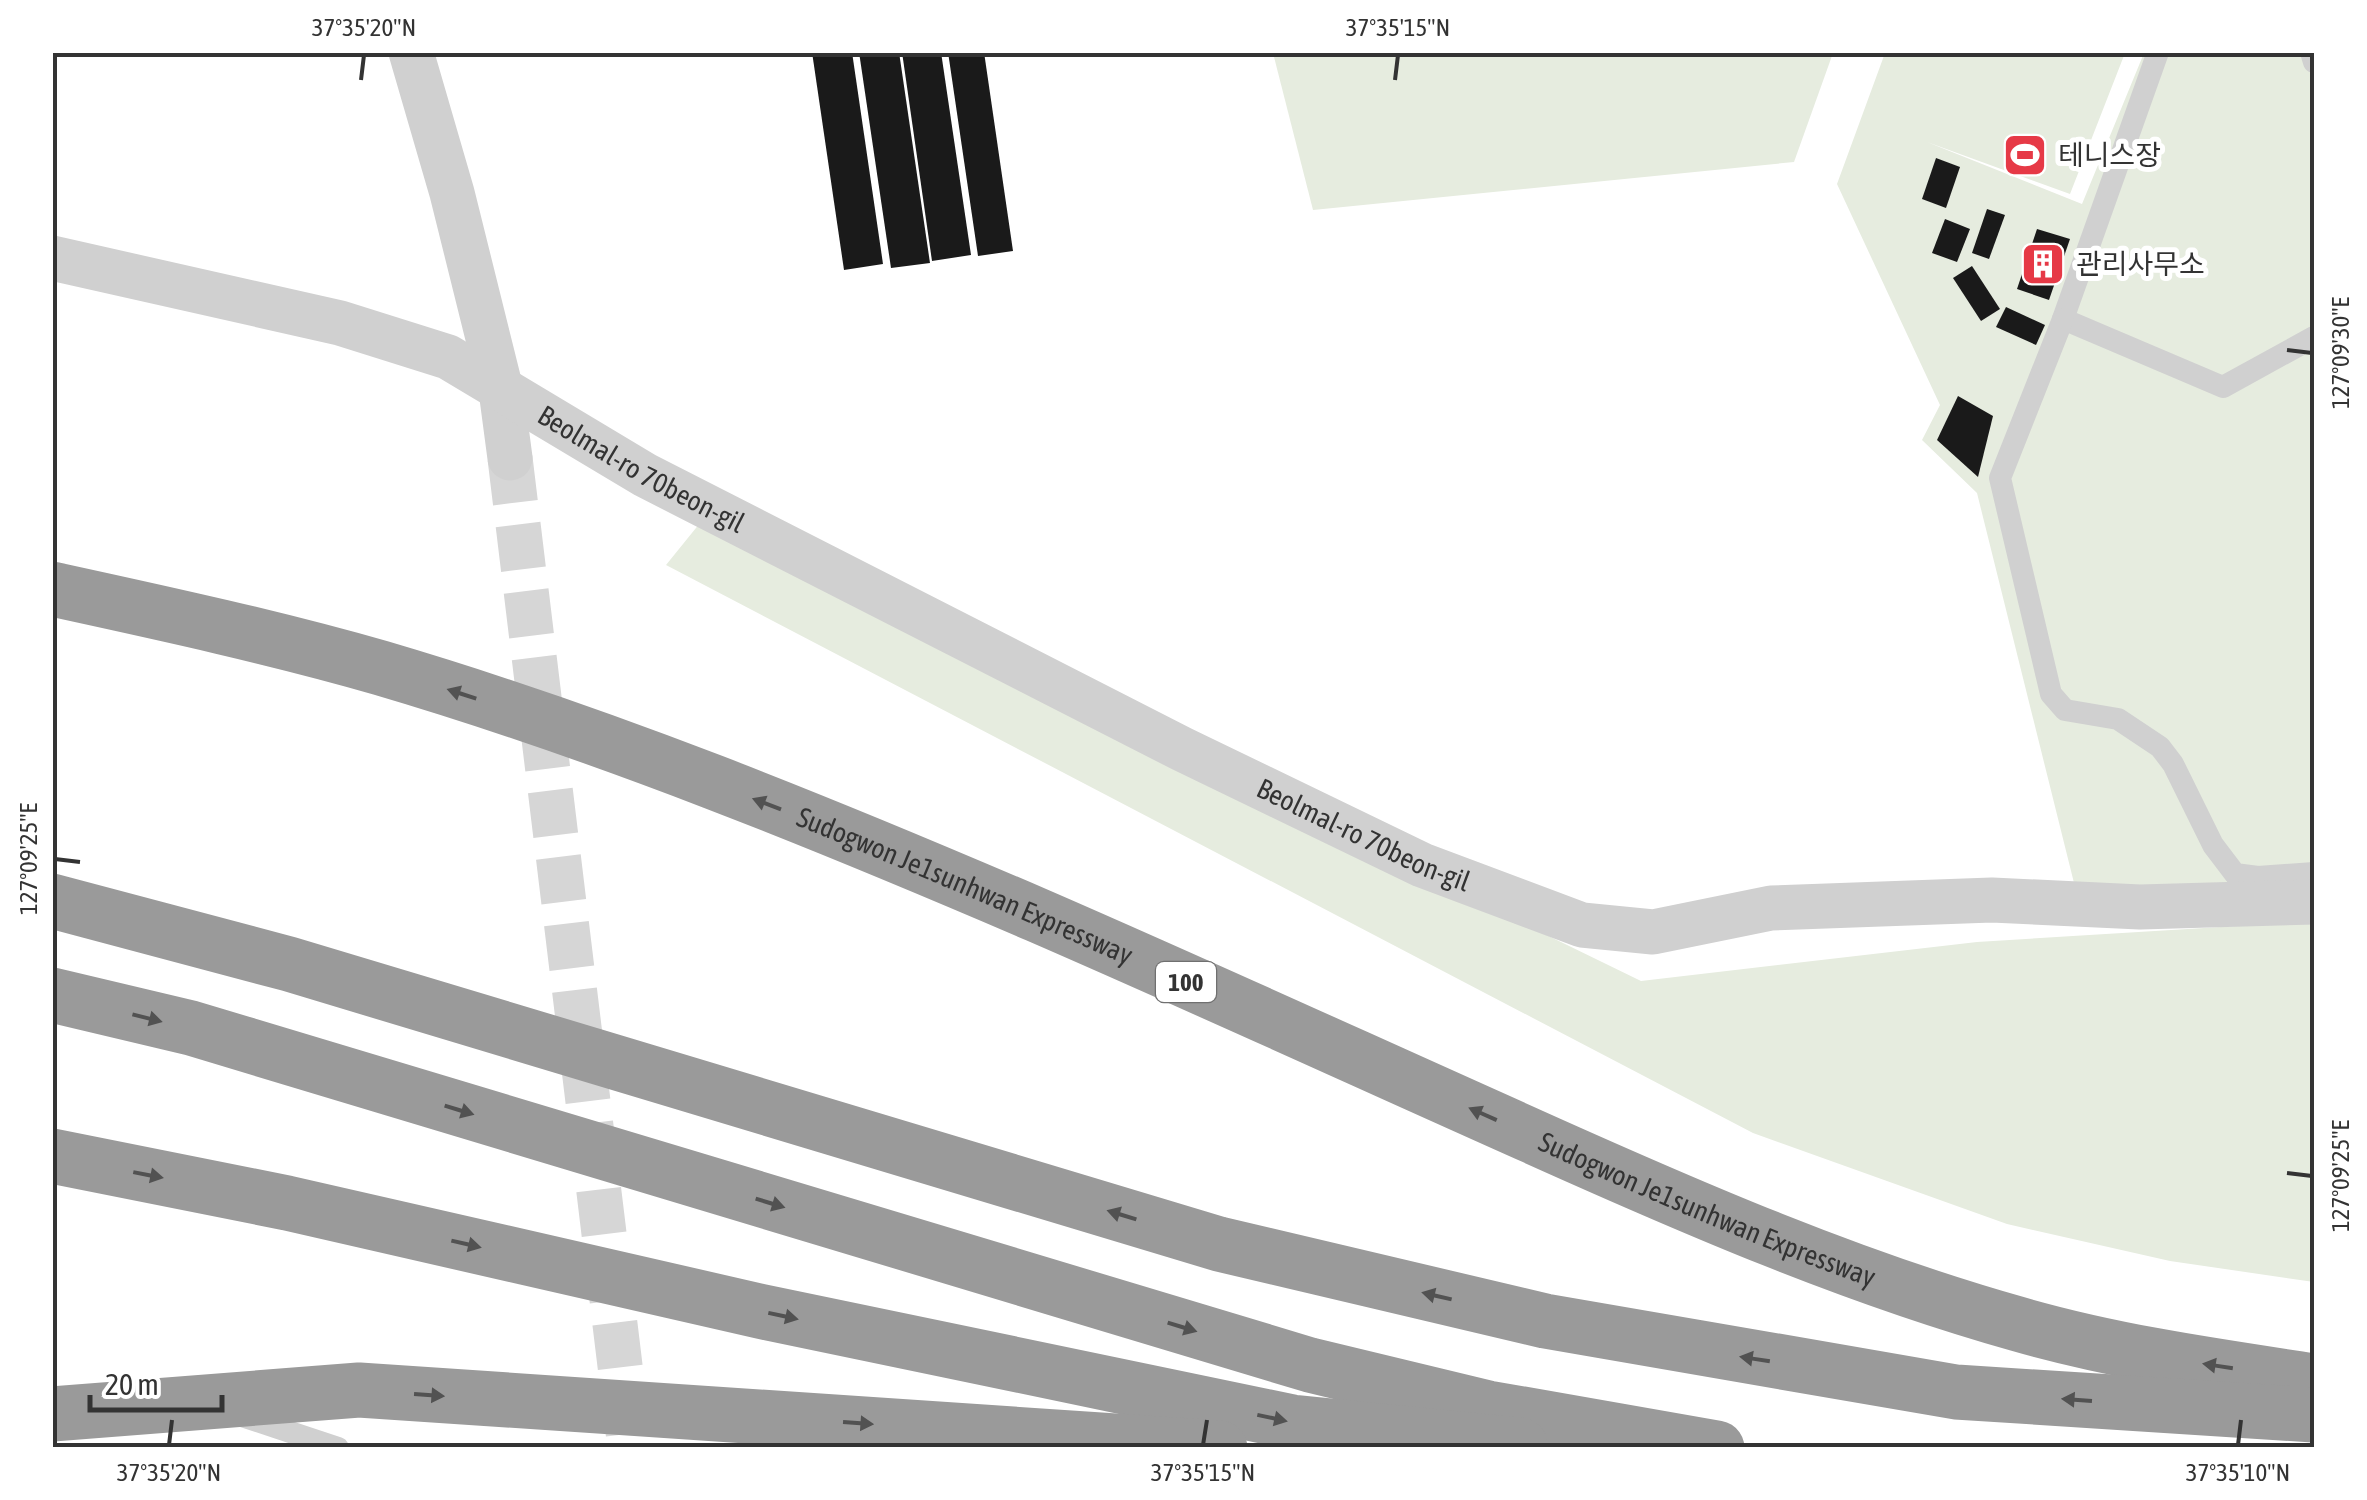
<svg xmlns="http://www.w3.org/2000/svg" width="2367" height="1500" font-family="'Asap Condensed','Noto Sans KR',sans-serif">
	<rect width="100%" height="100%" fill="#fff"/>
	<!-- green -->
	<g fill="#e6ecdf">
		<path d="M1273,53H1833L1794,162L1313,210Z"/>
		<path d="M1885,53H2125L2070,194L1927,142L2082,204L2144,53H2314V893L2078,899L1977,493L1922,440L1940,405L1837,184Z"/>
		<path d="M700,523L1641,981L1977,942L2286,923L2314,924V1282L2170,1261L2007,1224L1753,1133L666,565Z"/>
	</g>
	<!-- building -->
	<g fill="#1a1a1a">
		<path d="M812,52H852L883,264L844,270Z"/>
		<path d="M859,52H899L930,263L891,268Z"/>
		<path d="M902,52H941L971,255L932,261Z"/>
		<path d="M948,52H984L1013,251L978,256Z"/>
		<path d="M1936,158L1960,167L1946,208L1922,199Z"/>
		<path d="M1987,209L2005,215L1989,259L1972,253Z"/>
		<path d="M1945,219L1970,229L1957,262L1932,253Z"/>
		<path d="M2037,229L2070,239L2049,300L2017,289Z"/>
		<path d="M1972,266L2000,309L1981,321L1953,278Z"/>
		<path d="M2006,307L2045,325L2036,345L1996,327Z"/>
		<path d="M1958,396L1993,416L1978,477L1937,440Z"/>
	</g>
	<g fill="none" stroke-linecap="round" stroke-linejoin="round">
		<!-- minor-tunnel -->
		<path stroke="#d6d6d6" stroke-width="45" stroke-dasharray="45 22" stroke-linecap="butt" d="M510,458L630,1448"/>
		<!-- service -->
		<g stroke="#d0d0d0" stroke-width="22">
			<path d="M2158,52L2063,319L2223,387L2314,337"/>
			<path d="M2311,52L2314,62"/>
			<path d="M2063,319L2000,478L2051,694L2065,710L2118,719L2160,747L2173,764L2213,845L2235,874L2258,877L2314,873"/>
			<path d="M242,1416L338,1448"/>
		</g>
		<!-- minor -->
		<g stroke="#d0d0d0" stroke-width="45">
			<path d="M411,52L452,193L501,390L510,458"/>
			<path id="s1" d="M52,258L340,323L448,357L645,475L1182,749L1422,865L1582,925L1653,932L1771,908L1992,900L2140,907L2314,902"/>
		</g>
		<!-- motorway -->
		<g stroke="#9a9a9a" stroke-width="55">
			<path id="s2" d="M52,589C162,613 273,637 381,668C605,734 823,823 1037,915C1203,987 1368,1063 1534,1137C1692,1208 1851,1277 2018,1324C2115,1352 2215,1366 2314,1381"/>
			<path d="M52,901L289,964L1219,1244L1545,1321L1956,1392L2314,1415"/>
			<path d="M52,995L191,1028L1310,1365L1488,1408L1717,1448"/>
			<path d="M52,1156L287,1203L759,1311L1292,1422L1520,1445"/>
			<path d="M52,1414L359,1390L1220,1448"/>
		</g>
	</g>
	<!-- one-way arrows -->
	<defs><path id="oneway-solid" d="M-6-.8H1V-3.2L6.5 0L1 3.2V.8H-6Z" transform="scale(2.5)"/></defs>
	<g fill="#525252">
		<use href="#oneway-solid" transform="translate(462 694) rotate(-162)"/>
		<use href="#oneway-solid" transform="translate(767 804) rotate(-159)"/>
		<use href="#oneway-solid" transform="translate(147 1018) rotate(14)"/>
		<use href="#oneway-solid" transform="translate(459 1110) rotate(17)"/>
		<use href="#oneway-solid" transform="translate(1483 1114) rotate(-156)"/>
		<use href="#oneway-solid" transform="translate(148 1175) rotate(11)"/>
		<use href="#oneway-solid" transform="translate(770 1203) rotate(17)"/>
		<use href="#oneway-solid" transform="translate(1122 1215) rotate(-163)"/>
		<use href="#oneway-solid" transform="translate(466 1244) rotate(13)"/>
		<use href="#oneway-solid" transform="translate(1437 1296) rotate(-167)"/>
		<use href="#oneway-solid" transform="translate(783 1316) rotate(12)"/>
		<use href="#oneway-solid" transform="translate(1182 1327) rotate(17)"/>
		<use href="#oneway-solid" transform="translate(1755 1359) rotate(-171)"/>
		<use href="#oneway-solid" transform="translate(2218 1366) rotate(-171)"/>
		<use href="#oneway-solid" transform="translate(429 1395) rotate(4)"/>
		<use href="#oneway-solid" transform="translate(2077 1400) rotate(-176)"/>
		<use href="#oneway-solid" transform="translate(1272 1418) rotate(12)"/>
		<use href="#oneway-solid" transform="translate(858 1423) rotate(4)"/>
	</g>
	<!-- ticks -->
	<path fill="none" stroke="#333" stroke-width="4" d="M361,80L364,55M1395,80L1398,55M2287,350L2312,353M55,859L80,862M2287,1173L2312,1176M169,1445L172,1420M1203,1445L1207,1420M2238,1445L2241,1420"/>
	<!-- icons -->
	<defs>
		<g id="stadium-square" transform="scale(2.25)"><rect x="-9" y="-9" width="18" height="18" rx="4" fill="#e63946" stroke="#fff"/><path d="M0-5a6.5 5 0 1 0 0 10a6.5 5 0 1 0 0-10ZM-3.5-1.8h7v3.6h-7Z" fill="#fff"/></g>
		<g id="building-square" transform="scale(2.25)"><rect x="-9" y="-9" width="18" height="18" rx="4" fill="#e63946" stroke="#fff"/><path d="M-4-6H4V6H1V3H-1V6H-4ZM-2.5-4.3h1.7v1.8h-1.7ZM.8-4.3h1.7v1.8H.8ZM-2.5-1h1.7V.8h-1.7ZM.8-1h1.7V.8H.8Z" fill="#fff"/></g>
	</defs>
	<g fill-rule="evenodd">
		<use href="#stadium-square" x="2025" y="155"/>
		<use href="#building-square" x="2043" y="264"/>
	</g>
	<g text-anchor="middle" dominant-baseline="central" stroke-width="10" stroke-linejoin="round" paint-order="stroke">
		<!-- shield labels -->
		<rect fill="#fff" stroke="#707070" stroke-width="2.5" x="1156" y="962" width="60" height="40" rx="8"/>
		<g font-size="25" font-weight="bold" fill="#333">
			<text x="1186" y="982">100</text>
		</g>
		<!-- poi labels -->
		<g font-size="28" fill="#333" stroke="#fff" text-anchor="start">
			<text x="2058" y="155">테니스장</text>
			<text x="2076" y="264">관리사무소</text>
		</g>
		<!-- street labels -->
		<g font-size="28" fill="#333" stroke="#fff">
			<text stroke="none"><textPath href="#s1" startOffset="632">Beolmal-ro 70beon-gil</textPath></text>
			<text stroke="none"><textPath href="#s1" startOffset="1442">Beolmal-ro 70beon-gil</textPath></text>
			<text stroke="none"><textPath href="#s2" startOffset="962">Sudogwon Je1sunhwan Expressway</textPath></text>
			<text stroke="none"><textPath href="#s2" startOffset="1772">Sudogwon Je1sunhwan Expressway</textPath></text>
		</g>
	</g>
	<!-- border -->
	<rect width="2367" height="1500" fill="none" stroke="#ffffff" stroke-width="110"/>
	<!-- scale -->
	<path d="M90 1395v15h132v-15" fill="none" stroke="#333333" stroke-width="5"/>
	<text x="105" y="1395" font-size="30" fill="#333333" stroke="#ffffff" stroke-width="8" paint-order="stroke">20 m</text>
	<rect x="55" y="55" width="2257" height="1390" fill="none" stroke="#333" stroke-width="4"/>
	<g font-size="25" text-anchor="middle" fill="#333">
		<text x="364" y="36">37°35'20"N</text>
		<text x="1398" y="36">37°35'15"N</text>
		<text transform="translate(2340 353) rotate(-90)" y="9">127°09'30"E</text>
		<text transform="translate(28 859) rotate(-90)" y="9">127°09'25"E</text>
		<text transform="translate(2340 1176) rotate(-90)" y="9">127°09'25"E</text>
		<text x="169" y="1481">37°35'20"N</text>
		<text x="1203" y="1481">37°35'15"N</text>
		<text x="2238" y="1481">37°35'10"N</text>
	</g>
</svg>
